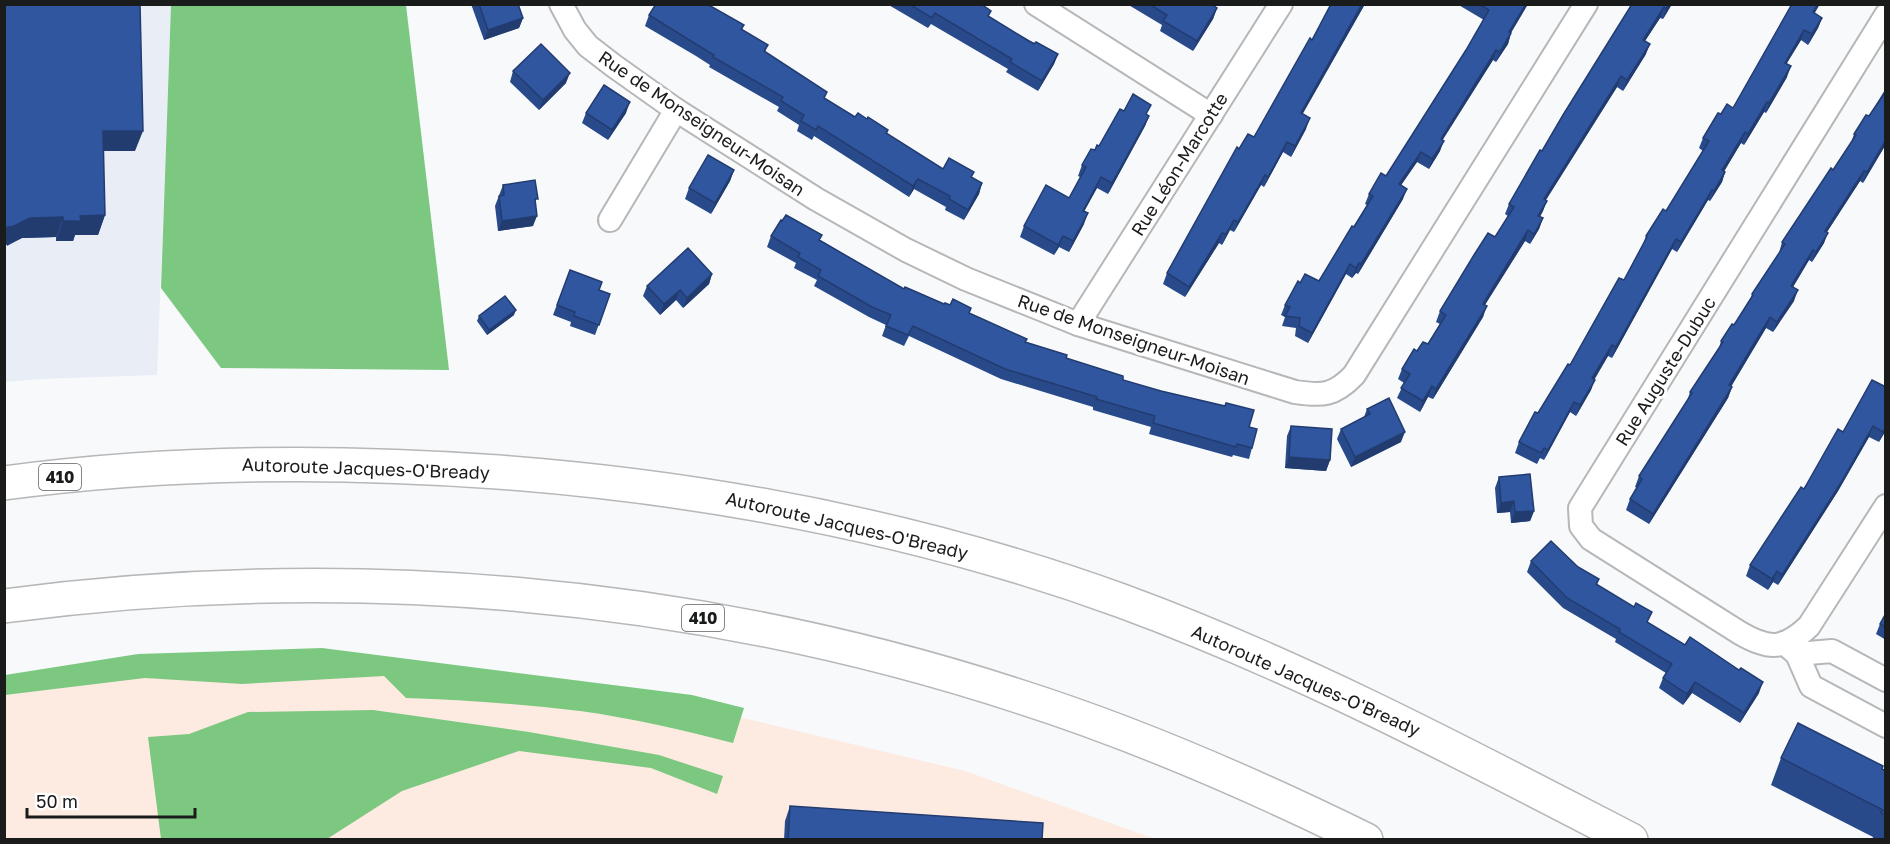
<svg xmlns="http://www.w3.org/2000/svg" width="1890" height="844" font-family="'Golos Text',sans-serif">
	<rect width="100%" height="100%" fill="#f7f9fb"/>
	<!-- built -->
	<path fill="#e8edf6" d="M5,5H171L157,375L41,379L5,382Z"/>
	<!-- industrial -->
	<path fill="#fdebe1" d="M384,666L689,705L965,771L1155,839H5L4,679Z"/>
	<!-- forest -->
	<g fill="#7cc881">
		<path d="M171,5H406L449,370L221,368L161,288Z"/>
		<path d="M322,648L692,695L744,708L733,743C683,730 631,718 580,711C522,704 464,700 406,698L384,676L242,684L145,678L5,695V675L138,654Z"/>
		<path d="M373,710L529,732L659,755L723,776L717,794L651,768L519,751L402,791L327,839H161L148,737L189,734L248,712Z"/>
	</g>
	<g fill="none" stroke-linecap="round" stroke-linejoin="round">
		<!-- street casing -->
		<g stroke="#b6b7b9" stroke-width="26">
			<g id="street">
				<path d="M561,4L575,30L588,46L614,66L676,110L816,199L906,250L966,279L1078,324L1295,392C1322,396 1334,396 1354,375L1586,4"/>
				<path d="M1036,4L1211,115"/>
				<path d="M1886,15L1580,508L1581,526L1591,539L1740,633C1769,650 1784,650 1809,626L1886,506"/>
				<path d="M610,220L676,110"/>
				<path d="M1078,324L1281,4"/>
				<path d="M1784,643L1797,654L1811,686L1886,726"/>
				<path d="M1797,654L1832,651L1886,680"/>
			</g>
		</g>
		<!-- highway casing -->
		<g stroke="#b6b7b9" stroke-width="36">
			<g id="highway">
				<path d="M4,483C168,461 334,460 498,472C711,488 921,528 1122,601C1299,666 1465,754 1631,840"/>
				<path d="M4,606C346,561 694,590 1021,697C1140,735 1254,785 1366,840"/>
			</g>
		</g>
		<!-- street -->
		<use href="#street" stroke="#fff" stroke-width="22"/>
		<!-- highway -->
		<use href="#highway" stroke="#fff" stroke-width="33"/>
	</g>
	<!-- wall -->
	<g fill="#294a8a">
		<path d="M4,4L135,151H103L105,215L98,235H75L73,241H56V237L22,238L7,246Z"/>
		<path d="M471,4H518L523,18L519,28L484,40Z"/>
		<path d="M887,4H981L989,17L1024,38L1058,54L1054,64L1038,91L1006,72L1008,69L931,24L928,28Z"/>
		<path d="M1127,4H1211L1217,8L1213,19L1193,51L1160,31L1162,25Z"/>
		<path d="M1331,4H1365L1302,114L1306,129L1291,157L1283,152L1264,187L1261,185L1234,232L1230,230L1222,245L1219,243L1185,297L1163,284L1167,273L1239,149L1254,137L1312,40Z"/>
		<path d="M1457,4H1528L1511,33L1508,44L1496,62L1493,60L1442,140L1440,151L1429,169L1417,162L1401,185L1403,199L1358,274L1356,273L1352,278L1346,274L1308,343L1295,336L1296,328L1282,326L1285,317L1281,315L1285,305L1300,283L1319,281L1367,205L1365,204L1369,194L1386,176L1466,50L1484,20Z"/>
		<path d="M1632,4H1672L1663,19L1660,18L1645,41L1646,54L1623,91L1617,87L1546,200L1543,211L1540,217L1543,218L1539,229L1530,244L1525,241L1485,305L1483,317L1433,399L1428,397L1420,412L1397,398L1404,383L1398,379L1402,369L1417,351L1428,344L1440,324L1436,322L1440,311L1495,237L1508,216L1505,214L1509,204L1542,151Z"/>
		<path d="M1815,13L1822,18L1818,28L1808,45L1801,40L1786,64L1787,77L1766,113L1764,112L1744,145L1741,143L1724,171L1725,172L1722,182L1710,201L1708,200L1677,252L1672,249L1612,358L1608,356L1594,379L1591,390L1576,416L1570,412L1544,460L1540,458L1537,464L1515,453L1519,442L1570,365L1624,280L1642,247L1646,236L1666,211L1703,151L1699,148L1703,138L1721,114L1733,108Z"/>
		<path d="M649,15L744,25L742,30L768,45L765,52L825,98L855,117L867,119L888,130L887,134L943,169L972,178L982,183L979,194L964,220L945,210L946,207L914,189L909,197L814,136L812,140L797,131L799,125L777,111L779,107L709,67L710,65L696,56L645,26Z"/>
		<path d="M513,71L566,83L539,110L510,82Z"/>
		<path d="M1886,88V144L1863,183L1860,181L1827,232L1824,243L1812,262L1809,260L1793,287L1794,301L1773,332L1766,328L1731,387H1732L1728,398L1649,524L1626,510L1630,499L1637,488L1635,487L1639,476L1687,402L1690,392L1719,348L1721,341L1734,325L1750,301L1752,294L1779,253L1782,242L1833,170L1851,143L1854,134L1869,116L1883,93Z"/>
		<path d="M1124,111L1149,116L1145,126L1108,194L1097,188L1084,211V224L1069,252L1059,247L1054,255L1020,237L1024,226L1069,198L1080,177L1078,176L1082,165L1099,146Z"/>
		<path d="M586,113H626L608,140L582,123Z"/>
		<path d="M734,170L730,181L711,214L685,199L689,188Z"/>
		<path d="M503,185L536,205L533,226L498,231L495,206Z"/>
		<path d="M771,236L820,240L904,289L944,304L971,308L969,314L1025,342L1123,380L1249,427L1252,448L1249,459L1233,455L1232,457L1149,434L1151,427L1093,410V407L1001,379L909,336L904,346L882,336L886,325L869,317L814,286L817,280L794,268L796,263L767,247Z"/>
		<path d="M570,270L599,290L610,294L595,335L570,326L571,322L553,315Z"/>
		<path d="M712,274L709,284L683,308L676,300L660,315L643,296L647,286Z"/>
		<path d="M514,315L487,335L477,321L479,316Z"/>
		<path d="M1872,380L1886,430L1879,442L1869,437L1838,491L1778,585L1773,582L1768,590L1746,576L1750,565L1843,432Z"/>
		<path d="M1367,409L1401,442L1351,467L1337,439L1341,429L1364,417Z"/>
		<path d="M1291,426L1330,460L1326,471L1285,468L1287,436Z"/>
		<path d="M1499,477L1534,511L1530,521L1511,523L1510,512L1497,513L1495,488Z"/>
		<path d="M1531,561L1578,567L1599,579L1597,585L1648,623L1759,693L1740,723L1692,693L1683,705L1659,688L1663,678L1666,673L1615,642L1616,639L1563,608L1527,572Z"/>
		<path d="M1886,613V640L1876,634L1880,624Z"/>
		<path d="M1781,758L1882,769L1886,771V840H1872L1873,837L1771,785Z"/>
		<path d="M790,806L1042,840H784L785,821Z"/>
	</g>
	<!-- shaded-wall -->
	<g fill="#223c70">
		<path d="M1362,4H1365L1297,124L1301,113Z"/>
		<path d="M1526,4H1528L1505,42L1509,32Z"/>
		<path d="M1669,4H1672L1663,19L1666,9Z"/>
		<path d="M1818,4H1820L1809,23L1813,12Z"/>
		<path d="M1664,7L1660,18L1639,50L1643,40Z"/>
		<path d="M1217,8L1213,19L1193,51L1197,41Z"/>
		<path d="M523,18L519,28L484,40L488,30Z"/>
		<path d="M1822,18L1818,28L1808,45L1812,34Z"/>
		<path d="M1804,30L1801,40L1781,73L1785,63Z"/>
		<path d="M1511,33L1508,44L1496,62L1500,52Z"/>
		<path d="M1650,44L1646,54L1623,91L1627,80Z"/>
		<path d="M1496,50L1493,60L1437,149L1441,139Z"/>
		<path d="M1058,54L1054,64L1038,91L1042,81Z"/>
		<path d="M1791,66L1787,77L1766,113L1769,103Z"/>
		<path d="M570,73L566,83L539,110L543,100Z"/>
		<path d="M1621,76L1617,87L1540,209L1544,199Z"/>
		<path d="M630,102L626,113L608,140L612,130Z"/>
		<path d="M1767,102L1764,112L1744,145L1748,134Z"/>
		<path d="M1149,116L1145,126L1108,194L1112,183Z"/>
		<path d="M1310,118L1306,129L1291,157L1295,146Z"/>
		<path d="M103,131H143L135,151H96Z"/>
		<path d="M1745,132L1741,143L1719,180L1722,170Z"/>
		<path d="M1886,140V144L1863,183L1867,172Z"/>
		<path d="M1444,141L1440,151L1429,169L1432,159Z"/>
		<path d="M1287,142L1283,152L1264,187L1268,177Z"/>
		<path d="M1421,152L1417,162L1395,194L1399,184Z"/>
		<path d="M734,170L730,181L711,214L715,203Z"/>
		<path d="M1864,171L1860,181L1821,241L1825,231Z"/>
		<path d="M1725,172L1722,182L1710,201L1714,191Z"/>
		<path d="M1265,175L1261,185L1234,232L1238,222Z"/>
		<path d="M1101,177L1097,188L1079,221L1083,211Z"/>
		<path d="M918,179L914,189L909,197L913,186Z"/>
		<path d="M982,183L979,194L964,220L968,210Z"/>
		<path d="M1407,189L1403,199L1358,274L1361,264Z"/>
		<path d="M1712,190L1708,200L1677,252L1681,242Z"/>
		<path d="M1547,201L1543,211L1534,226L1538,216Z"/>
		<path d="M1088,213L1084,224L1069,252L1073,241Z"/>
		<path d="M105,215L98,235H75L73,241H56L63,221L80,216Z"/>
		<path d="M537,216L533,226L498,231L502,221Z"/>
		<path d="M63,217L56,237L22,238L4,246V228L30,218Z"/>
		<path d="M1543,218L1539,229L1530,244L1534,234Z"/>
		<path d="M1234,220L1230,230L1222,245L1226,234Z"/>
		<path d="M1528,230L1525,241L1479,314L1483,304Z"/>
		<path d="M1222,233L1219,243L1185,297L1189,287Z"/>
		<path d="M1828,233L1824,243L1812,262L1816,252Z"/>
		<path d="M1063,236L1059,247L1054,255L1058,245Z"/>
		<path d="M1676,239L1672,249L1612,358L1616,347Z"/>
		<path d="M1813,250L1809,260L1787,297L1791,286Z"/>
		<path d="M1359,263L1356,273L1352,278L1356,268Z"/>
		<path d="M1350,264L1346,274L1308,343L1312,333Z"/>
		<path d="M712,274L709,284L683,308L687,298Z"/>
		<path d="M680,290L676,300L660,315L664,304Z"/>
		<path d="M1798,290L1794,301L1773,332L1777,322Z"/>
		<path d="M1487,306L1483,317L1433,399L1436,389Z"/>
		<path d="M516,310L514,315L487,335L489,330Z"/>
		<path d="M1770,317L1766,328L1725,396L1729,385Z"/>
		<path d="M1612,345L1608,356L1589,389L1592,378Z"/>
		<path d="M1595,380L1591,390L1576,416L1580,405Z"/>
		<path d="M1432,386L1428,397L1420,412L1423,401Z"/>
		<path d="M1732,387L1728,398L1649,524L1653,514Z"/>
		<path d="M1574,402L1570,412L1544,460L1548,450Z"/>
		<path d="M1873,426L1869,437L1838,491L1778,585L1782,575Z"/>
		<path d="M1886,426V430L1879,442L1883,432Z"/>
		<path d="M1405,432L1401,442L1351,467L1355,457Z"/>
		<path d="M1289,457L1330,460L1326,471L1285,468Z"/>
		<path d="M1514,501L1510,512L1497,513L1501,503Z"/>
		<path d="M1534,511L1530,521L1511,523L1515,512Z"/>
		<path d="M1777,571L1773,582L1768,590L1772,579Z"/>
		<path d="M1695,682L1692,693L1683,705L1687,694Z"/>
		<path d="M1763,682L1759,693L1740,723L1744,713Z"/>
	</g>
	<!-- building -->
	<g fill="#3056a0" stroke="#223c70" stroke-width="1.5">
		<path d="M4,4H140L143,131H103L105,215L80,216L81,221H63V217L30,218L14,226L4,228Z"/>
		<path d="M479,4H518L523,18L488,30Z"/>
		<path d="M656,4H707L744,25L741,29L768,45L764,51L827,92L824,98L855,117L858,113L867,119L868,117L888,130L886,133L943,169L949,158L974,172L971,177L982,183L968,210L949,199L950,196L918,179L913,186L818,126L816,130L801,121L804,115L781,101L783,97L713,57L714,55L699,46L649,15Z"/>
		<path d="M909,4H981L991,11L988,16L1024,38L1034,44L1036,42L1058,54L1042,81L1010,62L1012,59L935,13L932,18Z"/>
		<path d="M1149,4H1211L1217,8L1197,41L1163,21L1167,15Z"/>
		<path d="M1331,4H1362L1301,113L1310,118L1295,146L1287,142L1268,177L1265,175L1238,222L1234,220L1226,234L1222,233L1189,287L1167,273L1237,147L1239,149L1248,134L1254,137L1310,38L1312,40Z"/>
		<path d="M1479,4H1526L1509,32L1511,33L1500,52L1496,50L1441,139L1444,141L1432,159L1421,152L1399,184L1407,189L1361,264L1359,263L1356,268L1350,264L1312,333L1299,326L1300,318L1285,316L1290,307L1285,305L1298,281L1300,283L1305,274L1319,281L1352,226L1354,227L1373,196L1369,194L1381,173L1386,176L1466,50L1489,10Z"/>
		<path d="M1632,4H1669L1666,9L1664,7L1643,40L1650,44L1627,80L1621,76L1544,199L1547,201L1538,216L1543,218L1534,234L1528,230L1483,304L1487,306L1436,389L1432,386L1423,401L1401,388L1410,374L1402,369L1414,349L1417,351L1423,342L1428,344L1446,315L1440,311L1474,255L1488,233L1495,237L1514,207L1509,204L1540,150L1542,151L1563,115Z"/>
		<path d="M1792,4H1818L1813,12L1822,18L1812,34L1804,30L1785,63L1791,66L1769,103L1767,102L1748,134L1745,132L1722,170L1725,172L1714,191L1712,190L1681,242L1676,239L1616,347L1612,345L1592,378L1595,380L1580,405L1574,402L1548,450L1544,448L1541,453L1519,442L1535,412L1538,413L1568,364L1570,365L1619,278L1624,280L1647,237L1646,236L1663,209L1666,211L1709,141L1703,138L1718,113L1721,114L1727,104L1733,108Z"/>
		<path d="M541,44L570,73L543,100L513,71Z"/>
		<path d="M604,85L630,102L612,130L586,113Z"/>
		<path d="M1886,91V140L1867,172L1864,171L1825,231L1828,233L1816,252L1813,250L1791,286L1798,290L1777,322L1770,317L1729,385L1732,387L1653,514L1630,499L1642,479L1639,476L1692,393L1690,392L1723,342L1721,341L1732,324L1734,325L1753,295L1752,294L1785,244L1782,242L1800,215L1831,168L1833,170L1856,135L1854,134L1866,115L1869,116Z"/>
		<path d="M1133,94L1151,105L1146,114L1149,116L1112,183L1101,177L1083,211L1088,213L1073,241L1063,236L1058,245L1024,226L1046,185L1069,198L1086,167L1082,165L1091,149L1095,150L1097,145L1099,146L1120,109L1124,111Z"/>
		<path d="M708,155L734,170L715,203L689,188Z"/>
		<path d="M535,180L538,199H535L537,216L502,221L499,196L504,195L503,185Z"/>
		<path d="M786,215L822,235L819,240L904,289L905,287L944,304L945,303L950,305L953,299L971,308L969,313L1027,339L1025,342L1067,355L1066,358L1123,376V380L1161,391L1225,406L1226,403L1254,410L1249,427L1257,429L1252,448L1237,444L1236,447L1153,423L1155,416L1096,399L1097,397L1005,369L913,326L908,335L886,326L891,315L872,307L818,276L821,270L798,257L800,253L771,236L781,220L782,221Z"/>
		<path d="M688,248L712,274L687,298L680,290L664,304L647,286Z"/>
		<path d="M570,270L602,282L599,290L610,294L599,325L574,316L575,312L557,305Z"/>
		<path d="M505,296L516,310L489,330L479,316Z"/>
		<path d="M1872,380L1886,387V426L1883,432L1873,426L1842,481L1782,575L1777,571L1772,579L1750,565L1801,487L1804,489L1838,429L1843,432Z"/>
		<path d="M1389,398L1405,432L1355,457L1341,429L1370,414L1367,409Z"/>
		<path d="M1291,426L1332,429L1330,460L1289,457Z"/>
		<path d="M1530,474L1534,511L1515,512L1514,501L1501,503L1499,477Z"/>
		<path d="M1551,541L1578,567L1599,579L1596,584L1634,607L1636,603L1652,612L1647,622L1685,645L1690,637L1739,670L1741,668L1763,682L1744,713L1695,682L1687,694L1663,678L1672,664L1619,632L1620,629L1567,598L1531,561Z"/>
		<path d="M1886,613V627L1880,624Z"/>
		<path d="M1798,723L1883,766L1882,769L1886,771V815L1881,813L1883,810L1781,758Z"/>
		<path d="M790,806L1043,823L1042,840H788Z"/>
	</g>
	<g text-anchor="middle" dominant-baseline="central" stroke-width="6" stroke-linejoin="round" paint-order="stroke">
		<!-- shield labels -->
		<g fill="#fff" stroke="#5f5f5f" stroke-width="1.5">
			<rect x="39" y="464" width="42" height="26" rx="4.5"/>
			<rect x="682" y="605" width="42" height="26" rx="4.5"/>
		</g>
		<g font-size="16" font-weight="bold" fill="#1a1b1b">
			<text x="60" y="477">410</text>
			<text x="703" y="618">410</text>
		</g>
		<!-- street labels -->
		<g font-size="18" fill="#1a1b1b" stroke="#fff">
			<text transform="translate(702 123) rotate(34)">Rue de Monseigneur-Moisan</text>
			<text transform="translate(1179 164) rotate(-58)">Rue Léon-Marcotte</text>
			<text transform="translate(1134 339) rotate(19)">Rue de Monseigneur-Moisan</text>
			<text transform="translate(1665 371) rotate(-58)">Rue Auguste-Dubuc</text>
			<text transform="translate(366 468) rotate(2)">Autoroute Jacques-O'Bready</text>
			<text transform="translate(847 525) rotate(13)">Autoroute Jacques-O'Bready</text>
			<text transform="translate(1306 680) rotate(24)">Autoroute Jacques-O'Bready</text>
		</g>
	</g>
	<!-- border -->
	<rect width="1890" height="844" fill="none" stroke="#1a1b1b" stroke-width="12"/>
	<!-- scale -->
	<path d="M27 808v9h168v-9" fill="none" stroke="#1a1b1b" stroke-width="3"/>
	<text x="36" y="808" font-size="18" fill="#1a1b1b" stroke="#ffffff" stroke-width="4.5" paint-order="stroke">50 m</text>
</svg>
